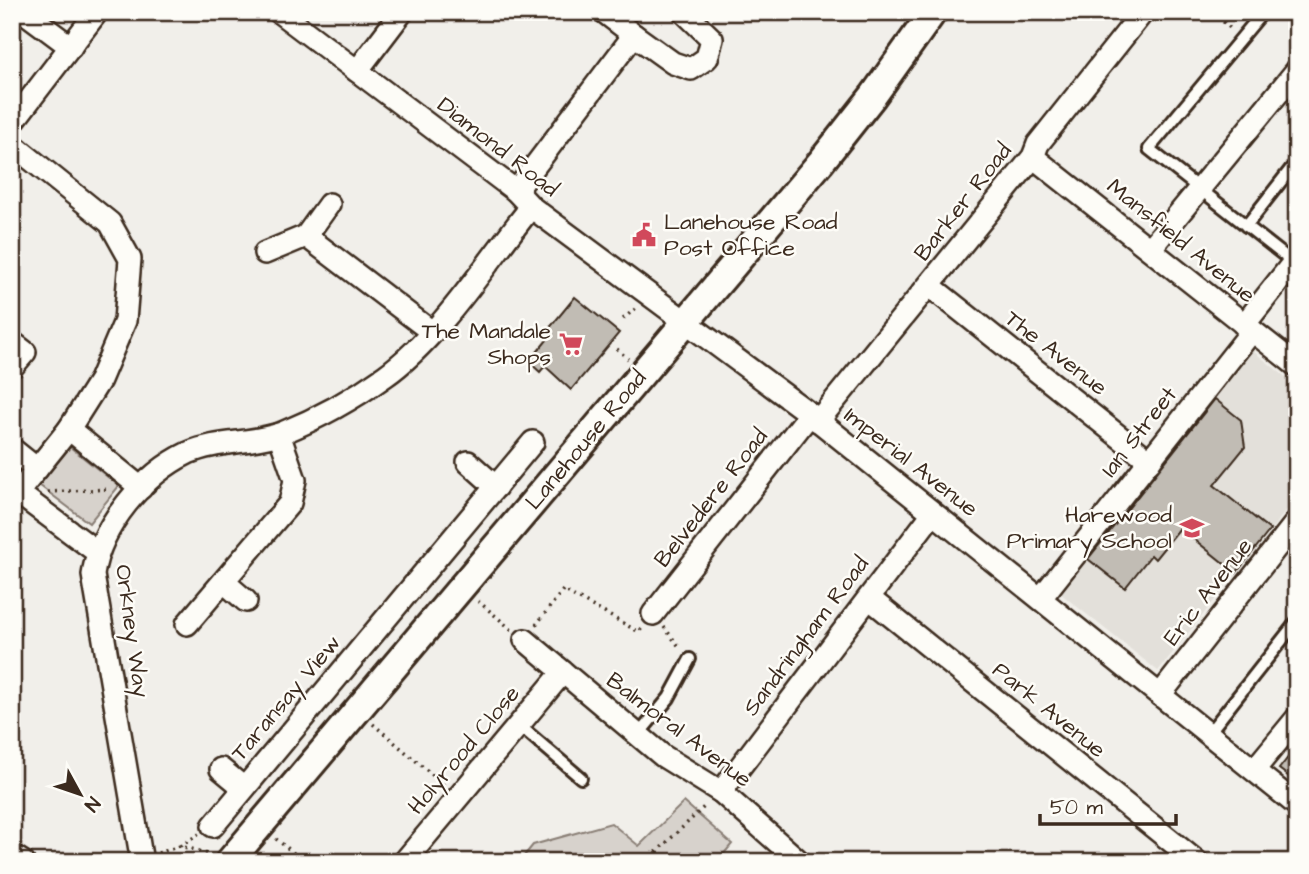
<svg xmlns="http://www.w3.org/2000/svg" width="1309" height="874" font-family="'Architects Daughter',sans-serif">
	<rect width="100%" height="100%" fill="#f1efea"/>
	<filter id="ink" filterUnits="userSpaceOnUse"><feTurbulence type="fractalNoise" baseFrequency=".0143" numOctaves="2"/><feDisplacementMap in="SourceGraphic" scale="14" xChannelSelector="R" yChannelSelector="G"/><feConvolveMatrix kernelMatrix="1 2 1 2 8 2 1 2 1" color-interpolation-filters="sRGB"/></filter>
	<g filter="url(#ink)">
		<!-- built -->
		<path fill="#e3e0da" d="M1253,351L1297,386V497L1158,671L1060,593Z"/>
		<!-- green -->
		<g fill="#d7d2cc" stroke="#897e75" stroke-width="2">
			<path d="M70,447L119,486L89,523L39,485Z"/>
			<path d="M684,802L732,844L717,862H519L533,845L611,823L639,846Z"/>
		</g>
		<!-- building -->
		<g fill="#c1bcb4" stroke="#3b2a1e" stroke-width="2">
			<path d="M575,297L619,333L571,390L545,366L540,372L529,362L547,340L543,336Z"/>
			<path d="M1215,399L1241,420L1245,447L1214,485L1270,530L1236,573L1180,528L1155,559L1151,555L1125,588L1088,559Z"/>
			<path d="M1297,746V783L1279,769Z"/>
		</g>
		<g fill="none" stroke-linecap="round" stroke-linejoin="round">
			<!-- service casing -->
			<g stroke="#3b2a1e" stroke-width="16">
				<g id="service">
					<path d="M1263,12L1149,149L1295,264"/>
					<path d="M1246,226L1297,161"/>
					<path d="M519,725L581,778"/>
					<path d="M1208,734L1297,621"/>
					<path d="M638,735L669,698L690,659"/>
				</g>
			</g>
			<!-- minor casing -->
			<g stroke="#3b2a1e" stroke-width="26">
				<g id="minor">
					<path d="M24,12L71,47"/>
					<path d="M279,12L516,191L531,207L810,414L1297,805"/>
					<path d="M604,12L634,35"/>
					<path d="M357,71L402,12"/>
					<path d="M12,123L97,12"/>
					<path d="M12,144L110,223L130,259L125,321L100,380L69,429L12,500"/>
					<path d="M1033,157L1297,366"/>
					<path d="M516,191L634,35L673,63L691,69L707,58L712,39L684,12"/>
					<path d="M306,236L432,332"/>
					<path d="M1150,249L1297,70"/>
					<path d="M265,253L306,236L329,204"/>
					<path d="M930,286L1150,461"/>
					<path d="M1244,325L1297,258"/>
					<path d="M12,342L25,352L12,367"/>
					<path d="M818,421L1033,157L1038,144L1143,12"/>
					<path d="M69,429L141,488"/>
					<path d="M12,449L37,469"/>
					<path d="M468,462L496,487"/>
					<path d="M18,493L97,552"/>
					<path d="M224,582L246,601"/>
					<path d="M869,598L1197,862"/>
					<path d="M1041,598L1252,331"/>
					<path d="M653,614L810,414"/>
					<path d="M187,624L290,503L295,480L279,434"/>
					<path d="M525,640L663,756L721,792L800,862"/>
					<path d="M1160,695L1297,521"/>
					<path d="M221,769L244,788"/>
					<path d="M1254,770L1297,718"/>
					<path d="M721,792L933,513"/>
					<path d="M213,826L533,442"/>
					<path d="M12,855L23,862"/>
					<path d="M142,862L93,575C100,526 144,474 188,453C217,440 253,444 282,433C319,418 353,399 385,376C439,338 489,259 531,207"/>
					<path d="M404,862L563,672"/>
				</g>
			</g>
			<!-- tertiary casing -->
			<g stroke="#3b2a1e" stroke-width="32">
				<path id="tertiary" d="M229,862L820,163L873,96L933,12"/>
			</g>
			<!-- path -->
			<g stroke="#3b2a1e" stroke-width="3.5" stroke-dasharray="2 5" stroke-linecap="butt">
				<path d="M1213,12L1232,30"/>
				<path d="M623,319L635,309"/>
				<path d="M617,349L628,359"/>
				<path d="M48,492L110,489"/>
				<path d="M478,601L512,630"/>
				<path d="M536,625L563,590L639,632L642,628"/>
				<path d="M664,627L681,649"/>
				<path d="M373,724L444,785"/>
				<path d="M276,839L305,862"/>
				<path d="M180,846L199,834"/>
				<path d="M158,853L180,846L211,854"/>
				<path d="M115,862L123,860"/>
				<path d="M646,862L706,805"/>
			</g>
			<!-- service -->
			<use href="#service" stroke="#fdfcf7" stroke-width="10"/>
			<!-- minor -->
			<use href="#minor" stroke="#fdfcf7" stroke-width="21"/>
			<!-- tertiary -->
			<use href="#tertiary" stroke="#fdfcf7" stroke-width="26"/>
		</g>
	</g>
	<!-- icons -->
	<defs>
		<g id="civic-bare" transform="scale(1.89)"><path d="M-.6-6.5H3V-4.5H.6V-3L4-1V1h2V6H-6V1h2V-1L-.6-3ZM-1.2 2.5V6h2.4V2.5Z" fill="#d1495b" stroke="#fdfcf7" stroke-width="2.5" paint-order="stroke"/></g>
		<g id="supermarket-bare" transform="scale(1.89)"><path d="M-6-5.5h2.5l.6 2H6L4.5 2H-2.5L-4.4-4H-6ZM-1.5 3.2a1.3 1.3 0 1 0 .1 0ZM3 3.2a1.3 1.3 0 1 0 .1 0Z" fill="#d1495b" stroke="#fdfcf7" stroke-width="2.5" paint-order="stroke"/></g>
		<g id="school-bare" transform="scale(1.89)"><path d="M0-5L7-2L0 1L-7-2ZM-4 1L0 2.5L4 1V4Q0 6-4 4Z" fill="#d1495b" stroke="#fdfcf7" stroke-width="2.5" paint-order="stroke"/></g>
	</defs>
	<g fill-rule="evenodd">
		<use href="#civic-bare" x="644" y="235"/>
		<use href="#supermarket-bare" x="571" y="344"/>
		<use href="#school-bare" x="1192" y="528"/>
	</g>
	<g text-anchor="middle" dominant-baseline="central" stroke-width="5" stroke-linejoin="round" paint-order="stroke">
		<!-- street labels -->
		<g font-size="23" fill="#3b2a1e" stroke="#fdfcf7">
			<text transform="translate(498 147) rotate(38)">Diamond Road</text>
			<text transform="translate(963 202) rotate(-52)">Barker Road</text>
			<text transform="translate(1181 241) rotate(39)">Mansfield Avenue</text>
			<text transform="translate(1056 353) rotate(38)">The Avenue</text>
			<text transform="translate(1139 432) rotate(-52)">Ian Street</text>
			<text transform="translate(586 440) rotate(-50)">Lanehouse Road</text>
			<text transform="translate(911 462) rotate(38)">Imperial Avenue</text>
			<text transform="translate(711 498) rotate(-52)">Belvedere Road</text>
			<text transform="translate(1208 592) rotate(-52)">Eric Avenue</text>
			<text transform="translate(132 631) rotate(82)">Orkney Way</text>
			<text transform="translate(806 636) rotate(-53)">Sandringham Road</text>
			<text transform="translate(286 698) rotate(-50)">Taransay View</text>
			<text transform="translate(1049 710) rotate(39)">Park Avenue</text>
			<text transform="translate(679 730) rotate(37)">Balmoral Avenue</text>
			<text transform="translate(464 750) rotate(-50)">Holyrood Close</text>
		</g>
		<!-- poi labels -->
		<g font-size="23" fill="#3b2a1e" stroke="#fdfcf7" text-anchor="end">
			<text x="664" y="222" text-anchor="start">Lanehouse Road<tspan x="664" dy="26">Post Office</tspan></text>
			<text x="551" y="331">The Mandale<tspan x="551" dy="26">Shops</tspan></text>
			<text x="1172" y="515">Harewood<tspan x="1172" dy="26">Primary School</tspan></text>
		</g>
	</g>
	<!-- margin -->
	<rect width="1309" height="874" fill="none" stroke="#fdfcf7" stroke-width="42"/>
	<rect x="21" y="21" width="1267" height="832" fill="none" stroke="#3b2a1e" stroke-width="2.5" filter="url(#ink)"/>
	<!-- north arrow -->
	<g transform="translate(80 794) rotate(130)" stroke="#fdfcf7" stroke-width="5" paint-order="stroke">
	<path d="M0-5L12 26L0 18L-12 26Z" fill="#3b2a1e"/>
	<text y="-10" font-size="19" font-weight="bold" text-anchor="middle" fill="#3b2a1e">N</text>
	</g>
	<!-- scale -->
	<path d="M1040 814v10h136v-10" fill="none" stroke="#3b2a1e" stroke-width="3.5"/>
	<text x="1050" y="814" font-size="21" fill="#3b2a1e" stroke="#fdfcf7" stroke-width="5" paint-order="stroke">50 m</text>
</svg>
